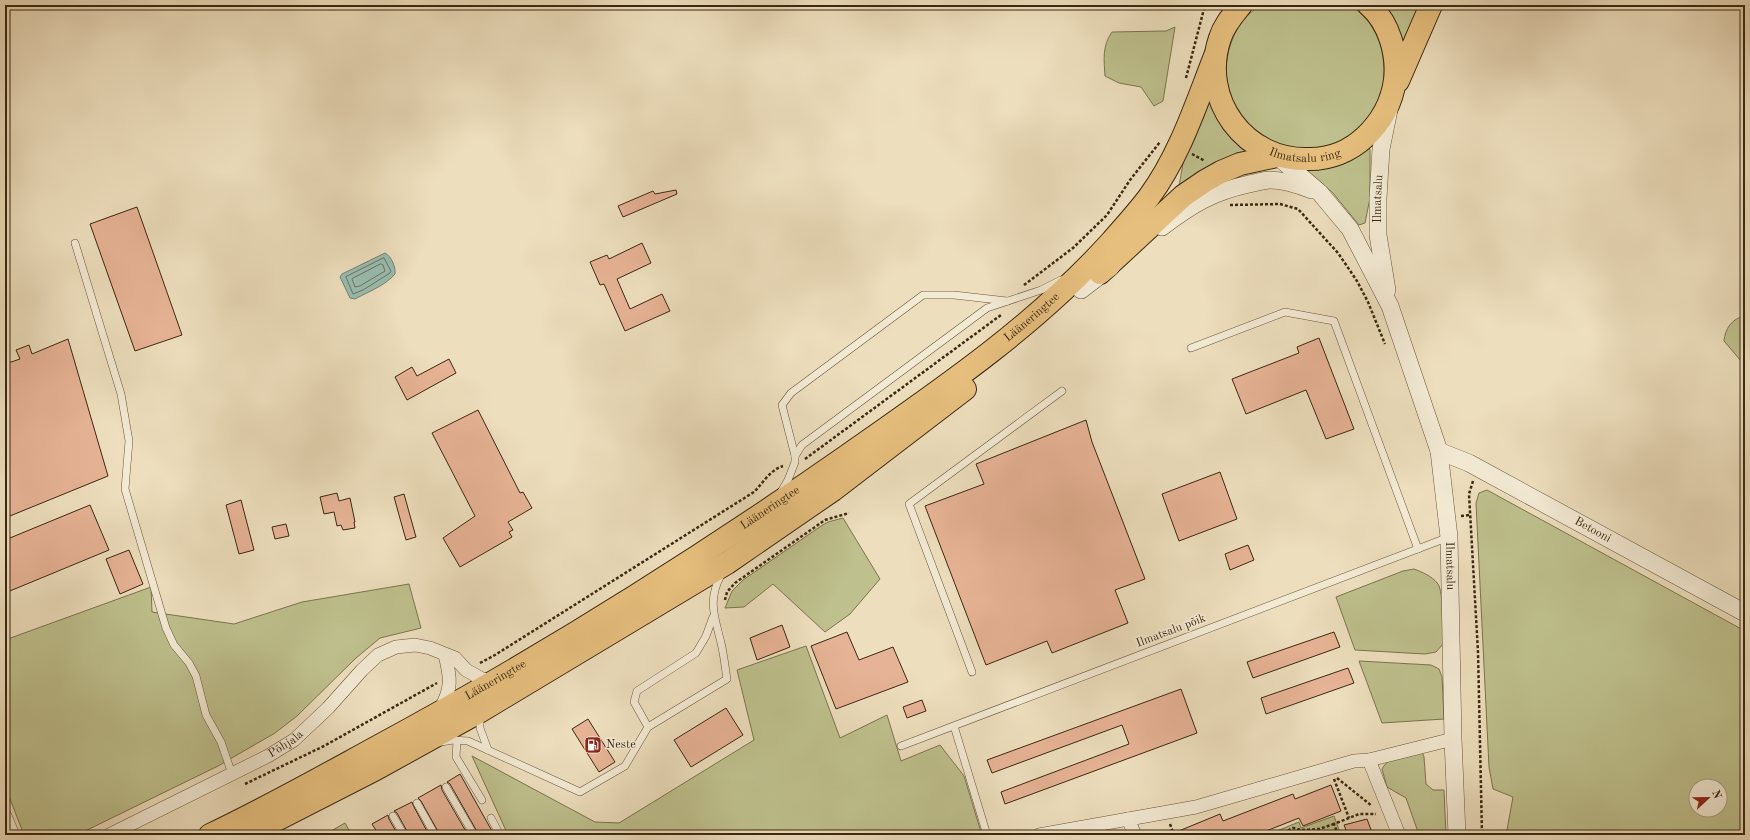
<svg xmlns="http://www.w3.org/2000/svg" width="1750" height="840" font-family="'Old Standard TT',serif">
	<rect width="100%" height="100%" fill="#eddebd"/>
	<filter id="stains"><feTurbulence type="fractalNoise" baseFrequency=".005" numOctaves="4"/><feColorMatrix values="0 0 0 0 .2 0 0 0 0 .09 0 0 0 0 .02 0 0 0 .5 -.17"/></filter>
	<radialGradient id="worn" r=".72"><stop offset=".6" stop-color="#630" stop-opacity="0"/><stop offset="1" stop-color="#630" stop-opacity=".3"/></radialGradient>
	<!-- green -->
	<g fill="#bec08d" stroke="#7c744e" fill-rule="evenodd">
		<path d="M1260,5H1350C1376,23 1385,47 1384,77C1384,95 1376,110 1365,124C1353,137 1338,145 1321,149C1248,164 1200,81 1242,22C1247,15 1254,10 1260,5Z"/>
		<path d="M1378,5H1420L1404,45Z"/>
		<path d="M1175,27L1163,101L1154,106L1141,87L1119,83L1105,76C1104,60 1102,46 1112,32L1166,31Z"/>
		<path d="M1208,95L1249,151L1180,187L1179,186L1184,158Z"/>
		<path d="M1369,147L1370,150V198L1365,223L1359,225L1333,193L1308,171Z"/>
		<path d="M1745,316V361H1741L1724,341C1725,329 1732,318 1745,316Z"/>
		<path d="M1487,490L1745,631V835H1508L1507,830L1513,797L1493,789L1489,767L1476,503L1479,493ZM1696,786H1720V810H1696Z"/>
		<path d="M843,518L880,579L850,614L825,632L773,584L744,607L725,608L732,591L743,580L821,526L828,522Z"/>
		<path d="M1414,569C1422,572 1432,576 1438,584C1444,593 1442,632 1443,644L1436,652L1425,654L1355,650L1336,597L1403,571Z"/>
		<path d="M409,584L421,628L380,638L356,658L297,716L275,733L218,766L77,835H24L5,786V640L151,587L152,612L234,624L302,602Z"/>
		<path d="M806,646L840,738L887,715L901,761L940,745L964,776L981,832L975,835H508L472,756L595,822L619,823L754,740L737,670Z"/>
		<path d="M1359,661L1431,665L1439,669L1442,677L1444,719L1382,723Z"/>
		<path d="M1422,752L1424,757L1426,784L1433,790H1444L1446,835H1419L1406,798L1387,787L1382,769C1389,755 1408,755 1422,752Z"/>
		<path d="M1334,816L1341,835H1267L1299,822L1301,828Z"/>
		<path d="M345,823L352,835H324Z"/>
	</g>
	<!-- water -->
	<path fill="#99bcb0" stroke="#738170" d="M385,253C391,256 396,267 395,274C386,285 368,292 355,299L350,298L340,277L342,274Z"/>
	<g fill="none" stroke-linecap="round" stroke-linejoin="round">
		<!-- shore -->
		<g stroke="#6a7260" stroke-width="1">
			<path d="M384,258L391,271L390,273L363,290L353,294L346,277Z"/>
			<path d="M381,264L383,265L385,271L360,286L355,287L352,279Z"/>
		</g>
	</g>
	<!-- building -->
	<g fill="#e7b396" stroke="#3b2810">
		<path d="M676,190L677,194L623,217L618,206L653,191L655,194Z"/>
		<path d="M137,207L182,335L135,351L90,224Z"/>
		<path d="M642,243L651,263L617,279L630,309L662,294L670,311L625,331L604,284L600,285L590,262L607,255L609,259Z"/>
		<path d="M1319,338L1354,429L1326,439L1306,390L1246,414L1232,379L1299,353L1297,347Z"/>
		<path d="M68,339L108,476L5,518V416L9,415L5,406V364L20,359L16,350L29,345L32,354Z"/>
		<path d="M449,359L456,373L407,400L395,377L412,367L417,376Z"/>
		<path d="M478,410L520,493L523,492L532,508L508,522L513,530L509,532L512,537L460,567L443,538L475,516L432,433Z"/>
		<path d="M1086,420L1092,442L1145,579L1115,590L1128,623L1052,653L1047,641L986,665L925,506L984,484L976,464Z"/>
		<path d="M1220,472L1237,519L1179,541L1162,494Z"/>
		<path d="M337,493L339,501L350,498L355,522H354L355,528L343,530L341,525L337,526L334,512L324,514L320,497Z"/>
		<path d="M404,494L416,537L406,540L394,497Z"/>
		<path d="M241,500L254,550L239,554L226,505Z"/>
		<path d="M90,505L109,550L5,593V540Z"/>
		<path d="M286,524L289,536L275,539L272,527Z"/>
		<path d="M1248,545L1254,560L1230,570L1225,554Z"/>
		<path d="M129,550L143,584L120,594L106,559Z"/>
		<path d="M782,625L790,647L757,660L750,638Z"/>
		<path d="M847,632L859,660L893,647L908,682L836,709L811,646Z"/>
		<path d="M1334,632L1340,647L1253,678L1247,662Z"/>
		<path d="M1348,668L1354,683L1266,714L1261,698Z"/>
		<path d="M1181,689L1197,733L1005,804L1001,792L1129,744L1122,725L992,773L987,760Z"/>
		<path d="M922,700L926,711L907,718L903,707Z"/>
		<path d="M726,708L743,735L691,767L674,740Z"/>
		<path d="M588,719L615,762L599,772L572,729Z"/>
		<path d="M460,774L492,831L494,835H479L450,784L447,782Z"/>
		<path d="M441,785L442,790L468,835H440L421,801L418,798Z"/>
		<path d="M1331,785L1341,811L1303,826L1299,818L1256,835H1169L1220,814L1223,821L1293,794L1295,799Z"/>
		<path d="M412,802L413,805L429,835H409L397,813L394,811Z"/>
		<path d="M388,815L389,819L398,835H379L372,824Z"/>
		<path d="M1367,819L1373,835H1348L1344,825Z"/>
	</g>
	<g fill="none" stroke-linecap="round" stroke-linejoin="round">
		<!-- service casing -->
		<g stroke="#68563b" stroke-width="8">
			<g id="service">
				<path d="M75,243L121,394L129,441L125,489L166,628L174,645L189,663L196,676L206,715L221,742L232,774"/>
				<path d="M1191,348L1285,312L1334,321L1418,549"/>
				<path d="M795,456L782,405L791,393L923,295H954L1007,301"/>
				<path d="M781,492L788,480L795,462V456L802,445L987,308L1041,290L1061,280"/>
				<path d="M972,672L909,504L1062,391"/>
				<path d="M480,716V728L488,750"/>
				<path d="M954,726L987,835"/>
				<path d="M648,727L634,702L637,691L696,653L706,636L713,617"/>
				<path d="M457,741L456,757L482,800"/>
				<path d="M441,742L453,740L468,741L580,792L625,766L648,727L727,679C725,667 724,655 721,643C715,617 707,601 721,575"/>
				<path d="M901,746L1449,537"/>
				<path d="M446,787L474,835"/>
				<path d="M417,803L435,835"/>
				<path d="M393,816L404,835"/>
				<path d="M491,818L500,835"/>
			</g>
		</g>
		<!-- minor casing -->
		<g stroke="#68563b" stroke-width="14">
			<g id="minor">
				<path d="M440,710C452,688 451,679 445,655"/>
				<path d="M1369,760L1399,835"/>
				<path d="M5,816L13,835"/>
				<path d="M1128,819L1135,835"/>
				<path id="s1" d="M109,835L268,756L294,740L328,708L362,670L378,655L396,647L415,645L430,648L455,658L466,670L482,679L497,681"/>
				<path d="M1039,835L1196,807L1354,761L1369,760L1453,739"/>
			</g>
		</g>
		<!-- tertiary casing -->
		<g stroke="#68563b" stroke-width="18">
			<g id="tertiary">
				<path id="s2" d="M1277,156L1320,193L1350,229L1390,306L1439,451L1449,537L1453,739L1457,835"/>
				<path d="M1162,227C1191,205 1212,192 1249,184C1256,183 1264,180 1270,180C1285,180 1299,185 1312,190"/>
				<path d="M1081,290L1111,267"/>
				<path id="s3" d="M1387,290L1378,235V198L1381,149L1389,110"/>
				<path id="s4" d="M1439,451L1469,463L1745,613"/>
			</g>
		</g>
		<!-- trunk casing -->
		<g stroke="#3b2810" stroke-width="24">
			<g id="trunk">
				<path id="s5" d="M1241,5C1233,15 1224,25 1220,38C1199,99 1245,162 1310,159C1330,159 1350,151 1365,137C1381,122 1392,102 1395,80C1398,54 1389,22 1369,5"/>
				<path d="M1398,81L1431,5"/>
				<path d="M1100,273L1183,196L1205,181L1221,172L1240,164L1277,156"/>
				<path id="s6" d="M210,835C267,808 322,777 377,747C540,659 696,561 848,455C941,390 1035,326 1111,242C1124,227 1137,213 1149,197C1180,155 1196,104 1215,56"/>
				<path d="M247,835L376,769L479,712L727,563L833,490L965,389"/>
			</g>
		</g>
		<!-- path -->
		<g stroke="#3b2810" stroke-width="2.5" stroke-dasharray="3 2" stroke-linecap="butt">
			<path d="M1186,78L1205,5"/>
			<path d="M1192,154L1205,161"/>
			<path d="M1230,205L1280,204L1298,209L1338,253L1357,281L1368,302L1385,344"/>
			<path d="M1024,285L1073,248L1107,215L1130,180L1160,142"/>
			<path d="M805,459L1001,315"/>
			<path d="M1473,481L1469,494L1478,652L1482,835"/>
			<path d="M1461,516L1470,515"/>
			<path d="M725,600L727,592L735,583L825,520L849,513"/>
			<path d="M480,663L495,655L754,492C763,483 770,470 783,466"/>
			<path d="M1337,778L1372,806"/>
			<path d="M1334,779L1349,818"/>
			<path d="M245,784L324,746L437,683"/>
			<path d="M1170,824L1174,835"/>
			<path d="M1279,835L1293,828L1301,830L1319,829L1334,824"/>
			<path d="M1338,835L1334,824L1359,814H1376"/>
			<path d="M1373,835L1384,831"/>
		</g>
		<!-- service -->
		<use href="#service" stroke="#f3ead4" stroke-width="7"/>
		<!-- minor -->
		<use href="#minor" stroke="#f3ead4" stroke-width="13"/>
		<!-- tertiary -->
		<use href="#tertiary" stroke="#f3ead4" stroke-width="17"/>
		<!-- trunk -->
		<use href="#trunk" stroke="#e6bf7e" stroke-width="22"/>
	</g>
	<!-- icons -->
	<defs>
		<g id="fuel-square" transform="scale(0.9)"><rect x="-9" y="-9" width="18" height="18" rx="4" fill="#8f2418" stroke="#f3ead4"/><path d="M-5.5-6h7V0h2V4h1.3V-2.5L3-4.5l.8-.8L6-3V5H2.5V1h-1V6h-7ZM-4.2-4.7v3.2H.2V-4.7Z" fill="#fff"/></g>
	</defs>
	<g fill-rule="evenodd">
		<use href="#fuel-square" x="593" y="745"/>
	</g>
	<g text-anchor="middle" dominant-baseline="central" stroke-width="3" stroke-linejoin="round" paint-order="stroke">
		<!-- street labels -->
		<g font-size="12" fill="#3b2810" stroke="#f3ead4">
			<text stroke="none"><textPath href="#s5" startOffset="212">Ilmatsalu ring</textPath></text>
			<text stroke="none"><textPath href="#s3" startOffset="92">Ilmatsalu</textPath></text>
			<text stroke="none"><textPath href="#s6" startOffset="973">Lääneringtee</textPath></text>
			<text stroke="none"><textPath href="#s6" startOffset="649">Lääneringtee</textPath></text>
			<text stroke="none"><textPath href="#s4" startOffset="173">Betooni</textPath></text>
			<text stroke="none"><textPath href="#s2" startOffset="459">Ilmatsalu</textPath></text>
			<text transform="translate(1171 631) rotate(-21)">Ilmatsalu põik</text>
			<text stroke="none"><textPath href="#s6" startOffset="325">Lääneringtee</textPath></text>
			<text stroke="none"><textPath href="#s1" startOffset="199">Põhjala</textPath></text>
		</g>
		<!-- poi labels -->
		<g font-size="12" fill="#3b2810" stroke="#f3ead4" text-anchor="start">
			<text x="606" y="745">Neste</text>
		</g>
	</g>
	<!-- margin -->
	<rect width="1750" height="840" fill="none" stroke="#eddebd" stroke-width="20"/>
	<rect x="6" y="6" width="1738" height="828" fill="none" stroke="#3b2810" stroke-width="2"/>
	<rect x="10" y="10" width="1730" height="820" fill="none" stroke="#3b2810"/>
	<!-- north arrow -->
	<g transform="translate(1708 798) rotate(68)"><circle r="19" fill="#f3ead4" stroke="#a99c86"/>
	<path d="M0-3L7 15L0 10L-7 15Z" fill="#8f2418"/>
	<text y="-6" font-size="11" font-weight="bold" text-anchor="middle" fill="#3b2810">N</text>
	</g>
	<rect width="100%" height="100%" filter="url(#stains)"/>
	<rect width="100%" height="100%" fill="url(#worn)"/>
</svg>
